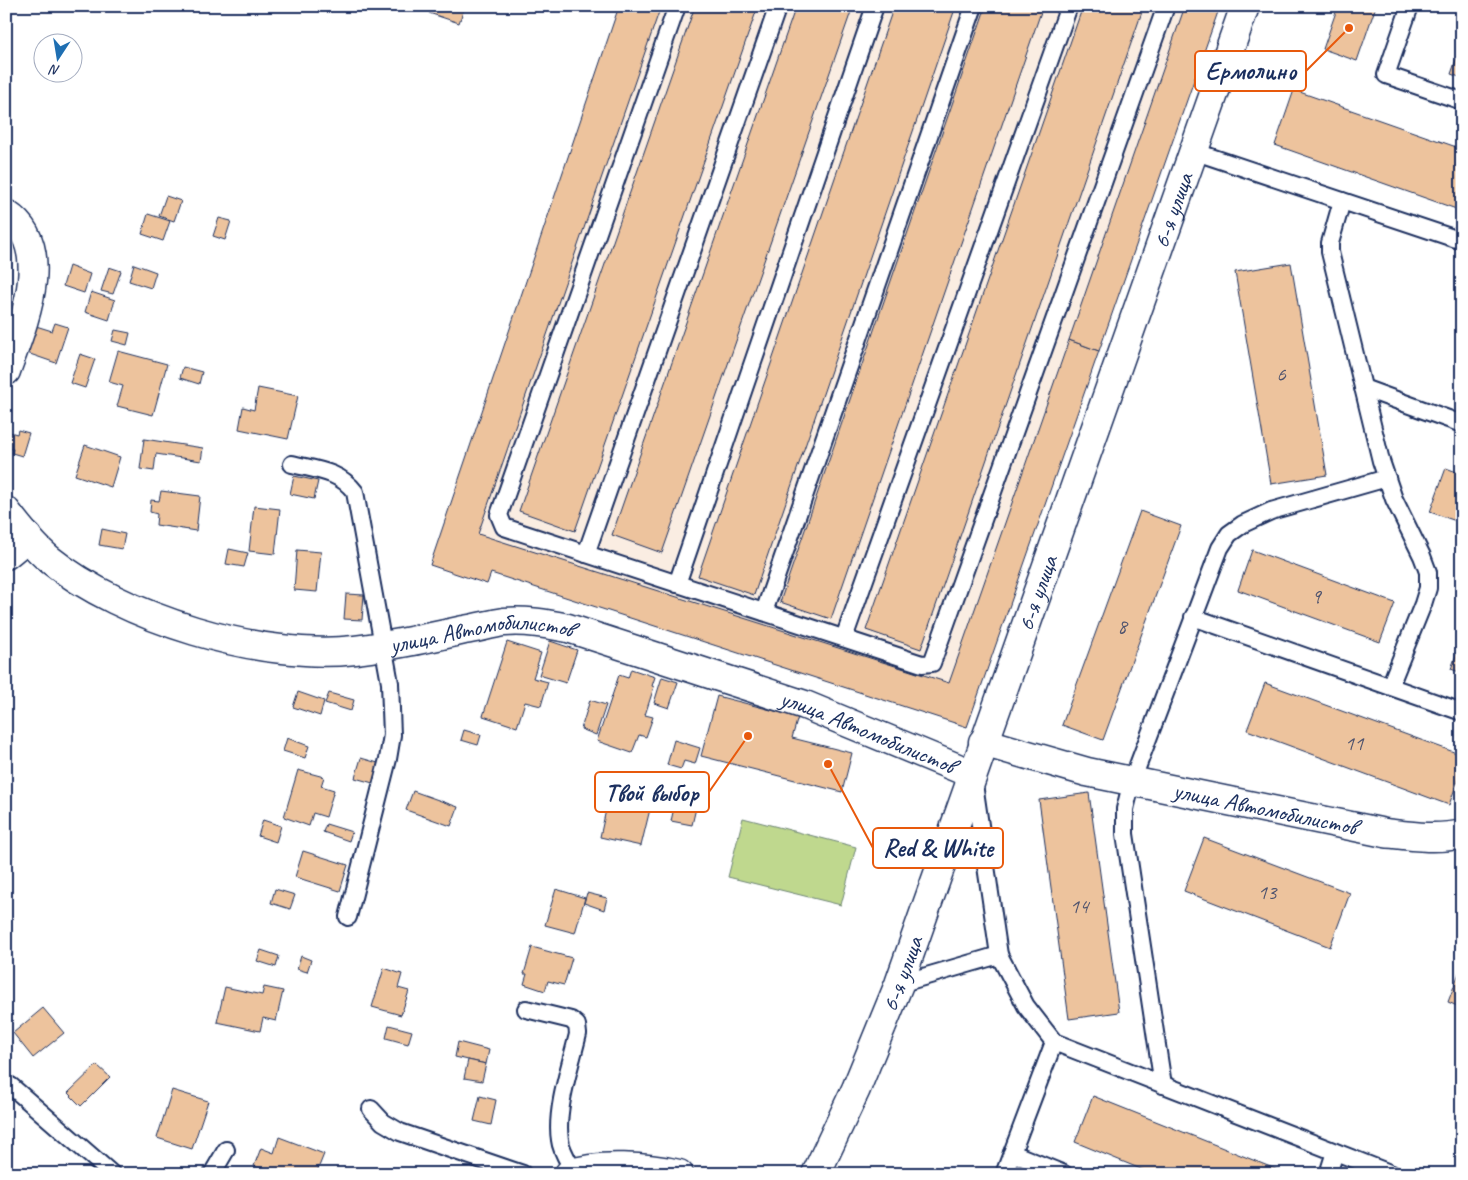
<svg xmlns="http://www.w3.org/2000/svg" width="1468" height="1180" font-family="Caveat,sans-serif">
	<rect width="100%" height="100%" fill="#fff"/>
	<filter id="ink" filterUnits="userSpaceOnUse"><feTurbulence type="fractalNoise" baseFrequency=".02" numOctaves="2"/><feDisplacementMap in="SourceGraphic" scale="10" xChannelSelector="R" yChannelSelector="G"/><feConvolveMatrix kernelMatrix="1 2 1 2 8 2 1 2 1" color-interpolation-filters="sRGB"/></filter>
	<g filter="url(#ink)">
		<!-- built -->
		<path fill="#faede2" d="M619,6H1212L1219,9L967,727L491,573L487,584L430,565Z"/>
		<!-- green -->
		<path fill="#bfd88e" stroke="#6d8476" d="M743,818L856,847L841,905L728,877Z"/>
		<!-- building -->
		<g fill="#edc39d" stroke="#1b2f5e">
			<path d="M431,6H465L459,23L429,13Z"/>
			<path d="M619,6H661L478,534L949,683L1069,340L1099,351L967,727L491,573L487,584L430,565Z"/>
			<path d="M695,6H758L575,531L519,511Z"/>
			<path d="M796,6H853L662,553L612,535Z"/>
			<path d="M894,6H956L754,595L698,576Z"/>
			<path d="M986,6H1043L831,619L780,602Z"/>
			<path d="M1083,6H1144L921,649L866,630Z"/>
			<path d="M1185,6H1210L1219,9L1099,351L1069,340Z"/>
			<path d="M1338,6H1376L1357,61L1323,49Z"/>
			<path d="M1462,43V78L1451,74Z"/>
			<path d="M1294,90L1462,149V211L1275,145Z"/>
			<path d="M166,196L181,201L174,221L159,216Z"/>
			<path d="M148,214L170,221L163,241L142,234Z"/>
			<path d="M219,218L231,221L225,240L213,236Z"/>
			<path d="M1291,263L1327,475L1271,484L1235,272Z"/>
			<path d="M134,264L156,272L151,288L129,281Z"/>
			<path d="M69,266L90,274L84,293L63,286Z"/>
			<path d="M109,267L121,271L113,294L101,291Z"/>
			<path d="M91,292L115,300L109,320L85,312Z"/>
			<path d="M55,323L68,327L56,363L27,353L36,326L52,331Z"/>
			<path d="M115,330L130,333L127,345L112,341Z"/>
			<path d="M118,351L167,364L153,415L117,406L123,386L109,382Z"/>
			<path d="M80,354L95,359L85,388L70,383Z"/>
			<path d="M183,367L202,372L199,384L180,378Z"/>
			<path d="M258,388L298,396L288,439L239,429L243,407L254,410Z"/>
			<path d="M18,430L29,433L22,456L12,453L13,449L6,448V431L17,434Z"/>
			<path d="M144,439L203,448L201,461L156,454L154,471L140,469Z"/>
			<path d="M85,445L120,457L111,487L75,475Z"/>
			<path d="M1446,468L1462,474V523L1430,512Z"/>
			<path d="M294,476L318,481L314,499L290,494Z"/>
			<path d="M161,491L200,496L196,531L156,525L157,514L150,512L151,500L159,501Z"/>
			<path d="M254,506L280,509L275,554L249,551Z"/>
			<path d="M1140,511L1181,526L1103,740L1062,725Z"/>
			<path d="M102,529L125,534L122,549L99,545Z"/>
			<path d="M229,549L248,553L244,567L226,564Z"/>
			<path d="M297,550L321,552L317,592L294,590Z"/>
			<path d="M1252,550L1395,603L1380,642L1238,590Z"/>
			<path d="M346,594L364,595L362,620L344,619Z"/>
			<path d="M1462,638V673L1451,669Z"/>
			<path d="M550,641L577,650L566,683L539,675Z"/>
			<path d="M507,642L541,653L533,678L548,682L541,706L525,702L517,727L483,716Z"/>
			<path d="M631,669L655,677L652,686L654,687L645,715L653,717L646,737L639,735L632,753L597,741L619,675L628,678Z"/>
			<path d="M662,677L678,682L669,708L654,703Z"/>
			<path d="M1265,683L1462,755V769L1449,805L1247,730Z"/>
			<path d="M298,692L324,701L320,716L293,707Z"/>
			<path d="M329,693L354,700L351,711L325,703Z"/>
			<path d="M717,696L798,717L792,738L852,753L842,792L701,756Z"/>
			<path d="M590,700L606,705L596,735L581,729Z"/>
			<path d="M464,730L481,735L478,745L461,740Z"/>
			<path d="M287,738L309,746L305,758L283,751Z"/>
			<path d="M674,740L700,748L695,764L684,761L681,769L667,765Z"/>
			<path d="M361,758L378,763L373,783L355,778Z"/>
			<path d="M298,770L324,777L321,786L334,790L326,817L313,813L309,826L284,817Z"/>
			<path d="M678,790L699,795L692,825L671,821Z"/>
			<path d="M413,791L458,807L451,826L406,810Z"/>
			<path d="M1089,793L1119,1012L1069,1019L1039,800Z"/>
			<path d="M609,796L651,805L641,846L600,837Z"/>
			<path d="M263,820L281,826L276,842L258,836Z"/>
			<path d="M326,824L352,832L349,841L323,832Z"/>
			<path d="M1204,838L1350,893L1330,947L1184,891Z"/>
			<path d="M303,851L348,865L340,891L295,877Z"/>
			<path d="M275,889L295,895L290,909L271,903Z"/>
			<path d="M556,889L585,898L575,933L545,925Z"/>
			<path d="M587,893L607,898L604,910L584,903Z"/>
			<path d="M532,947L572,958L564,985L548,981L545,991L524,984L527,974H524Z"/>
			<path d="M261,950L279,956L276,967L257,961Z"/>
			<path d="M301,956L311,960L307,972L297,969Z"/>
			<path d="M1462,965V1008L1448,1002Z"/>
			<path d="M384,968L402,974L398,988L409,991L401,1015L372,1007Z"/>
			<path d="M225,987L262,995L264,987L283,991L276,1021L263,1018L260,1031L217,1022Z"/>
			<path d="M43,1008L64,1033L33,1058L13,1033Z"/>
			<path d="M389,1025L412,1031L408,1044L386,1038Z"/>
			<path d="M458,1042L489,1050L486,1064L455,1057Z"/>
			<path d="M468,1060L486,1064L482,1081L464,1078Z"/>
			<path d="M97,1065L110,1077L81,1106L68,1093Z"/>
			<path d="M172,1090L208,1101L192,1149L157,1138Z"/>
			<path d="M480,1096L496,1100L491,1125L474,1121Z"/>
			<path d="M1093,1096L1288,1174H1153L1075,1142Z"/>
			<path d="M279,1137L324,1154L316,1174H266L267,1170L254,1166L261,1148L274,1153Z"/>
		</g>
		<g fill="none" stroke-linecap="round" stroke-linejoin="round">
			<!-- service casing -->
			<g stroke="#1b2f5e" stroke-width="20">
				<g id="service">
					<path d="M677,6L499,515L504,527L922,664L932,663L1166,6"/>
					<path d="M1410,6L1386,75L1462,101"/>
					<path d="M1193,151L1462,241"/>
					<path d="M1342,201L1330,243V252L1381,461L1394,499L1422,556L1428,572V588L1423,604L1390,686"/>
					<path d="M1363,388L1462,424"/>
					<path d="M292,464C317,470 339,471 355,492L390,683L392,735L388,759L348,917"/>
					<path d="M586,554L778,6"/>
					<path d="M677,584L875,6"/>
					<path d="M764,612L974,6"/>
					<path d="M1193,617L1462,712"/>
					<path d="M844,638L1069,6"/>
					<path d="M974,784L999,955"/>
					<path d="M899,984L999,955L1026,1006L1054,1042L1392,1174"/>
					<path d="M526,1009L571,1020L577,1025L578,1034C571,1064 555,1110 560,1140C561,1151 569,1162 574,1172"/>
					<path d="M1163,1085L1125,834V809L1132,781L1220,548L1229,534L1243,524L1271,511L1387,478"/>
					<path d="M11,1086L112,1174"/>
					<path d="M371,1109L383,1122L400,1132L523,1174"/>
					<path d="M1012,1153L1064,1174"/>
					<path d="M212,1174L226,1150"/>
					<path d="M1004,1174L1054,1042"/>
					<path d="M1328,1174L1335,1152"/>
				</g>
			</g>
			<!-- minor casing -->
			<g stroke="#1b2f5e" stroke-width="31">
				<g id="minor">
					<path d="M6,214C57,247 22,326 6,371"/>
					<path id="s1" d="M6,511C19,528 33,546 49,559C122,618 262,661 355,650C392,646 428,638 464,630C477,628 491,624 504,622C526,620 547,624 568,628L805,705L972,774"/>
					<path d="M6,555L28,537"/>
					<path id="s2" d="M983,742L1087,772L1385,833C1411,836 1436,840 1462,834"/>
					<path d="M569,1174C599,1163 648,1167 679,1174"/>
					<path id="s3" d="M816,1174L856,1089L899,984L1245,6"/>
				</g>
			</g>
			<!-- service -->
			<use href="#service" stroke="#fff" stroke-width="16"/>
			<!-- minor -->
			<use href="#minor" stroke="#fff" stroke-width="28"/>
		</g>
	</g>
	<g text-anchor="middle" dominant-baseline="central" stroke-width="5" stroke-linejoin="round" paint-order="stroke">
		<!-- number labels -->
		<g font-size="21" fill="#50546e">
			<text x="1281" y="374">6</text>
			<text x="1316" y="596">9</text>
			<text x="1122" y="626">8</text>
			<text x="1354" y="743">11</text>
			<text x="1267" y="892">13</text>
			<text x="1079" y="906">14</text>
		</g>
		<!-- street labels -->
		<g font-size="24" fill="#1b2f5e" stroke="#fff">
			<text stroke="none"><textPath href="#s3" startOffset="1028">6-я улица</textPath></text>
			<text stroke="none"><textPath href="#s3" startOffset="622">6-я улица</textPath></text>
			<text stroke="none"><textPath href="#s1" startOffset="519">улица Автомобилистов</textPath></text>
			<text stroke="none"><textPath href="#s1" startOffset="924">улица Автомобилистов</textPath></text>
			<text stroke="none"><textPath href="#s2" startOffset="290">улица Автомобилистов</textPath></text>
			<text stroke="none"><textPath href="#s3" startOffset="218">6-я улица</textPath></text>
		</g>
	</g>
	<!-- callouts -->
	<path fill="none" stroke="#e8590c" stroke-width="2" d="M1349 28L1306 71M748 736L709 792M828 764L873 848"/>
	<g fill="#e8590c" stroke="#fff" stroke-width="2">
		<circle cx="1349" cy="28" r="5"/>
		<circle cx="748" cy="736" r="5"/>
		<circle cx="828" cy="764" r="5"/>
	</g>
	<g fill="#fff" stroke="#e8590c" stroke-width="2">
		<rect x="1195" y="51" width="111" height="40" rx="5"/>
		<rect x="595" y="772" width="114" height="40" rx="5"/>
		<rect x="873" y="828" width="130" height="40" rx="5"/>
	</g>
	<g font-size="25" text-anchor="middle" font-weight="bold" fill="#1b2f5e">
		<text x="1251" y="79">Ермолино</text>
		<text x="652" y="801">Твой выбор</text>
		<text x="938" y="856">Red &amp; White</text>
	</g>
	<!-- margin -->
	<rect width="1468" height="1180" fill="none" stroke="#fff" stroke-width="25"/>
	<rect x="12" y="12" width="1443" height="1155" fill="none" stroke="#1b2f5e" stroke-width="2" filter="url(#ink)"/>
	<!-- north arrow -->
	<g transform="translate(58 58) rotate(192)"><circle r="24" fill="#ffffff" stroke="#a4acbf"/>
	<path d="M0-4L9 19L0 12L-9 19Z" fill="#1f6fb2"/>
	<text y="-8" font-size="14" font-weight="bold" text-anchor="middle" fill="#1b2f5e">N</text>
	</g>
</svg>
